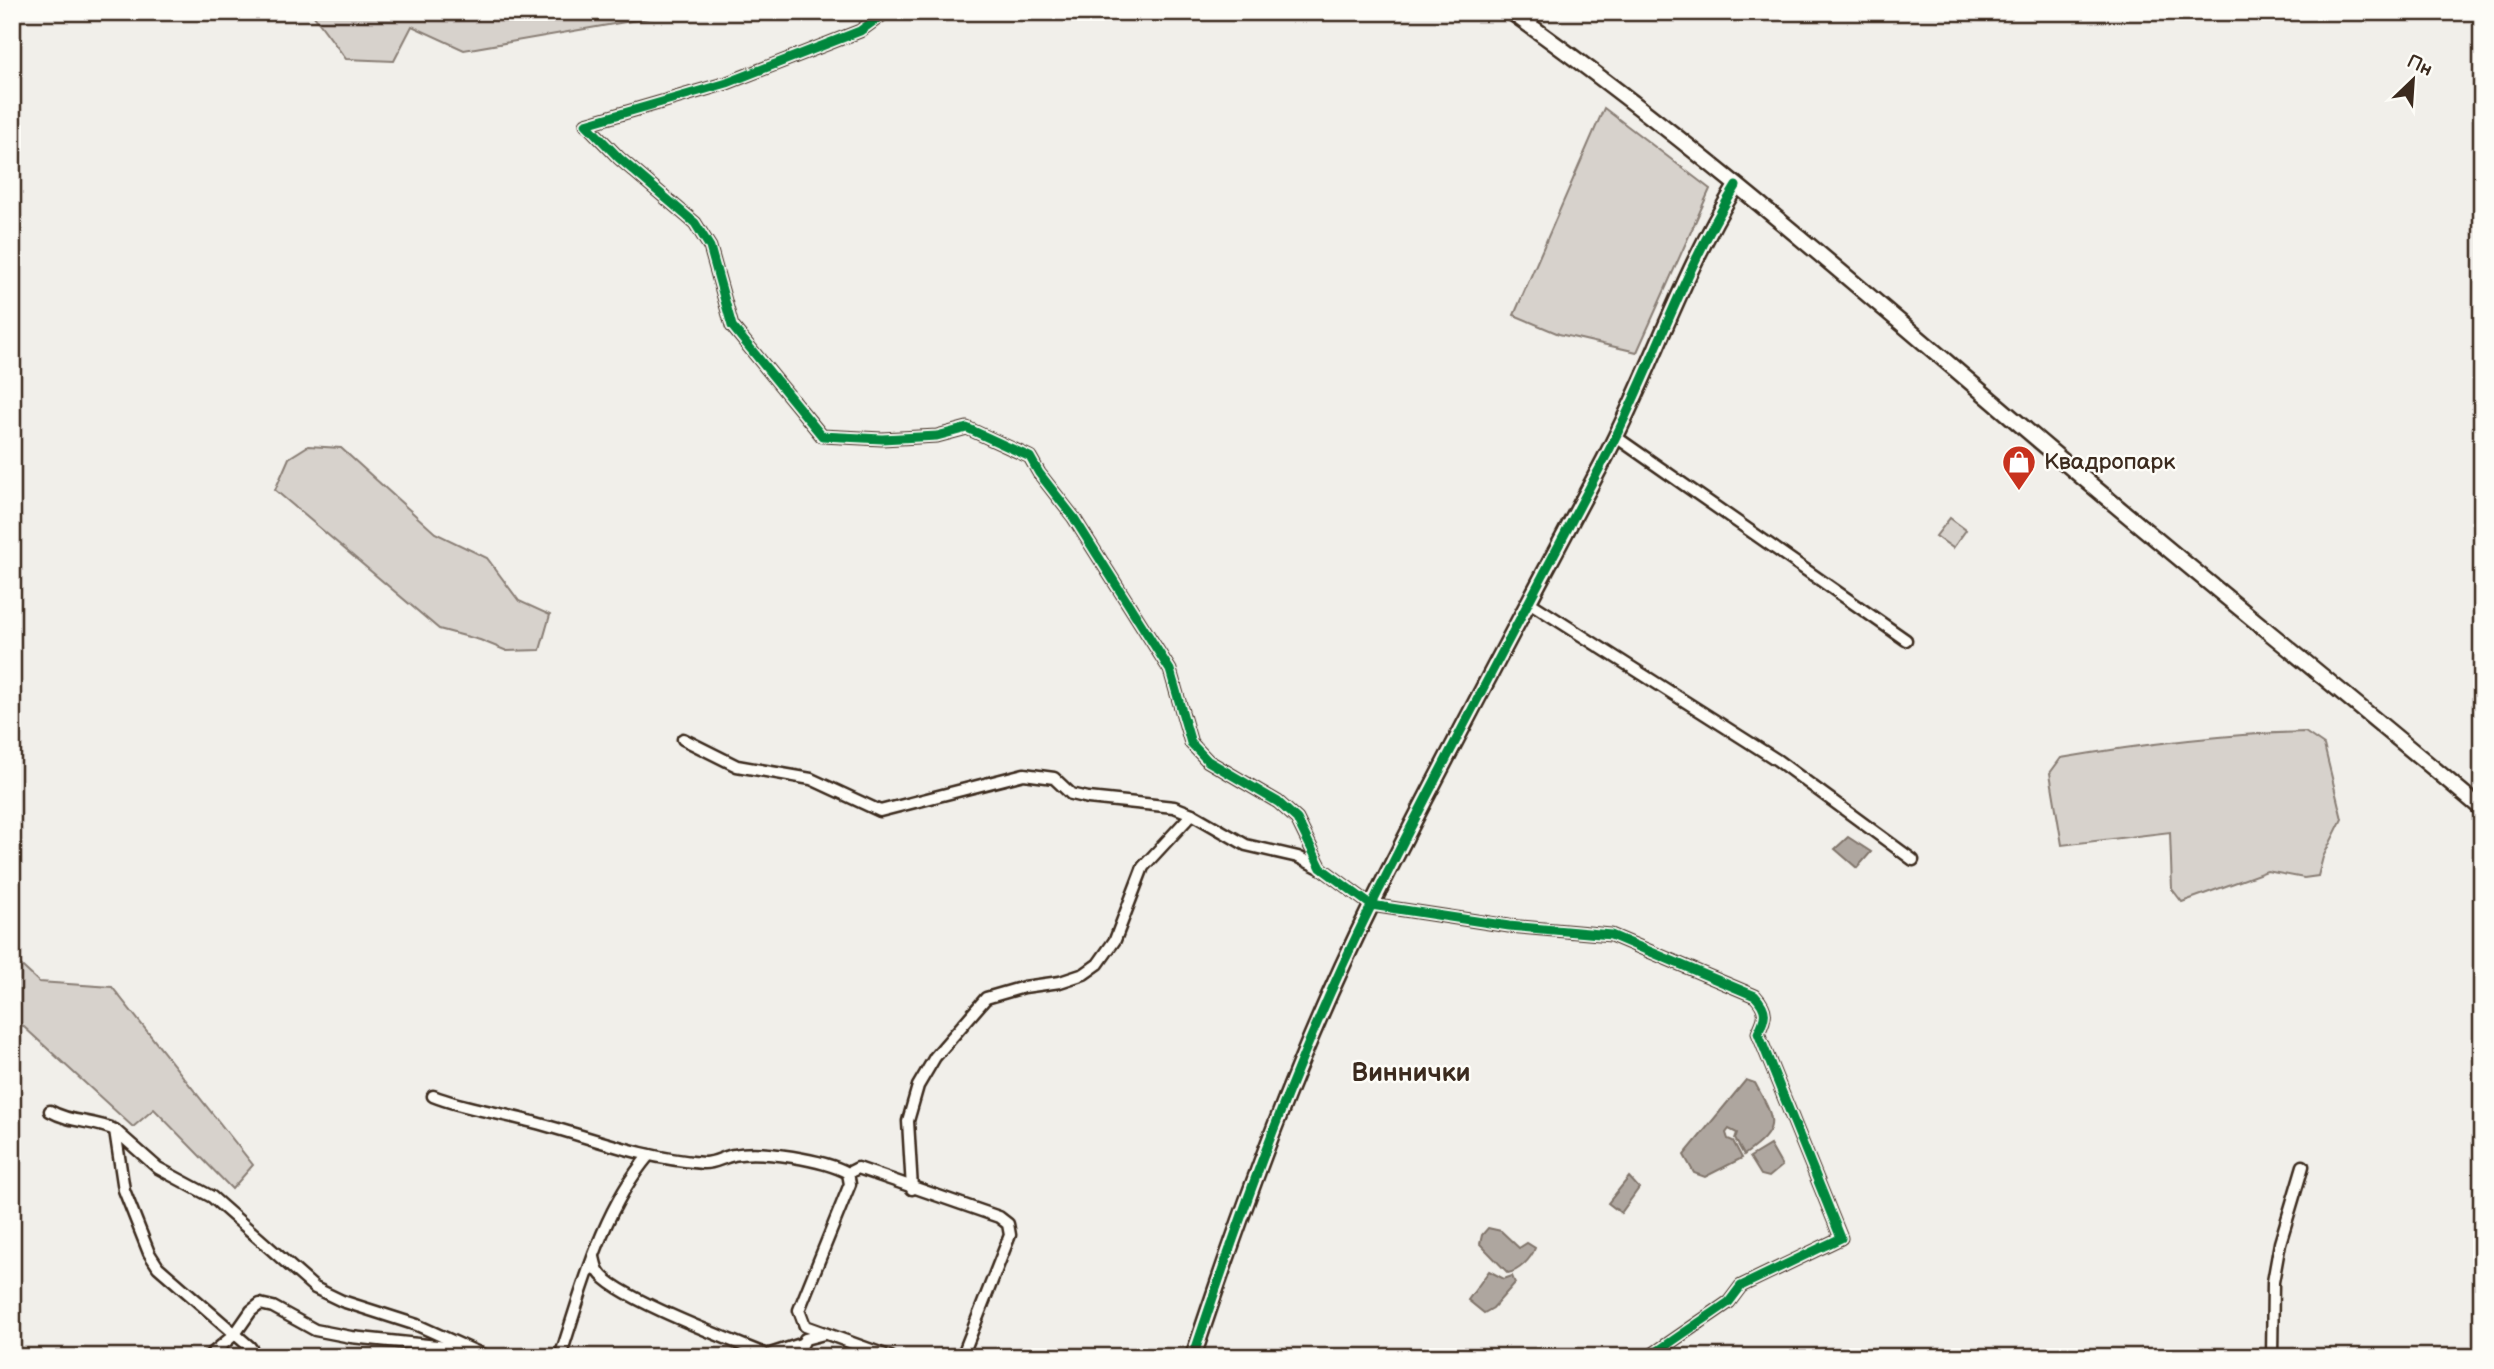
<svg xmlns="http://www.w3.org/2000/svg" width="2494" height="1369" font-family="'Balsamiq Sans',sans-serif">
	<rect width="100%" height="100%" fill="#f1efea"/>
	<filter id="ink" filterUnits="userSpaceOnUse"><feTurbulence type="fractalNoise" baseFrequency=".0143" numOctaves="2"/><feDisplacementMap in="SourceGraphic" scale="14" xChannelSelector="R" yChannelSelector="G"/><feConvolveMatrix kernelMatrix="1 2 1 2 8 2 1 2 1" color-interpolation-filters="sRGB"/></filter>
	<g filter="url(#ink)">
		<!-- green -->
		<g fill="#d7d2cc" stroke="#897e75" stroke-width="2">
			<path d="M311,12H683L464,50L412,26L394,61L346,59Z"/>
			<path d="M1604,108L1710,189L1637,352L1559,334L1514,315Z"/>
			<path d="M308,446L341,448L435,533L487,558L519,601L550,615L540,650L507,651L480,640L439,629L275,490L289,458Z"/>
			<path d="M1950,518L1966,530L1953,548L1936,536Z"/>
			<path d="M2305,732L2324,745L2342,819L2323,857L2318,876L2304,878L2267,871L2182,902L2172,889L2170,832L2062,845L2050,773L2061,758C2143,744 2222,734 2305,732Z"/>
			<path d="M12,957L39,982L112,987L253,1165L232,1189L154,1109L133,1127L12,1016Z"/>
		</g>
		<!-- water -->
		<g fill="#aea69f" stroke="#80746b" stroke-width="2">
			<path d="M1848,837L1871,852L1857,868L1835,849Z"/>
			<path d="M1746,1080L1755,1083C1776,1122 1781,1128 1744,1155L1735,1139L1737,1133L1729,1129L1726,1133L1728,1139L1733,1141L1742,1158L1705,1177L1694,1173L1684,1155Z"/>
			<path d="M1770,1145L1782,1166L1769,1177L1761,1175L1750,1157Z"/>
			<path d="M1629,1177L1639,1188L1621,1213L1608,1203Z"/>
			<path d="M1488,1228L1501,1231L1519,1248L1527,1243L1535,1248C1531,1259 1519,1271 1508,1273L1480,1244L1482,1235Z"/>
			<path d="M1489,1271L1504,1279L1512,1276L1515,1283L1493,1308L1484,1313L1468,1300Z"/>
		</g>
		<g fill="none" stroke-linecap="round" stroke-linejoin="round">
			<!-- street casing -->
			<g stroke="#3b2a1e" stroke-width="15">
				<g id="street">
					<path d="M886,12L860,31L727,83L586,124L619,158L695,223L710,247L732,326L822,436L882,439L937,436L967,428L1030,457L1039,473L1074,518L1170,670L1191,743L1208,761L1278,802L1297,819L1321,868L1371,905L1509,926L1611,935L1755,996C1768,1010 1766,1017 1758,1033L1841,1238L1741,1286L1729,1302L1649,1357"/>
					<path d="M1616,437L1906,640"/>
					<path d="M1529,602L1777,760L1913,860"/>
					<path d="M683,739L737,766L811,779L880,811L1024,774L1054,778L1071,794L1088,798L1174,807L1192,814L1246,845L1298,857L1320,868"/>
					<path d="M433,1096C463,1108 491,1111 521,1119C584,1134 636,1158 703,1163C713,1164 723,1157 734,1155C760,1149 825,1160 848,1173L858,1168L999,1217L1008,1224L1010,1235L962,1357"/>
					<path d="M50,1111C71,1123 93,1120 115,1130"/>
					<path d="M848,1173L850,1184L799,1310L805,1326L891,1357"/>
					<path d="M912,1189L908,1121L918,1086L935,1057L986,998L1024,987L1060,982L1084,974L1098,964L1115,940L1143,867L1192,814"/>
					<path d="M594,1257C595,1261 596,1268 599,1272C613,1296 736,1342 767,1355L801,1344"/>
					<path d="M208,1357L235,1334L251,1311L260,1304L273,1307L315,1330L351,1337L466,1349"/>
					<path d="M257,1357L250,1347L158,1267L149,1253L124,1190L115,1130L158,1168L212,1197L315,1288L342,1301L417,1325L488,1357"/>
					<path d="M560,1357C583,1288 601,1212 649,1155"/>
					<path d="M796,1357L805,1339L824,1334"/>
					<path d="M2272,1357L2273,1282L2280,1243L2303,1166"/>
				</g>
			</g>
			<!-- secondary casing -->
			<g stroke="#3b2a1e" stroke-width="19">
				<g id="secondary">
					<path d="M1511,12C1700,146 1873,300 2050,450C2192,571 2339,688 2482,809"/>
					<path d="M1193,1357C1244,1203 1300,1049 1372,904C1446,755 1526,608 1604,460C1651,371 1682,272 1736,186"/>
				</g>
			</g>
			<!-- street -->
			<use href="#street" stroke="#fdfcf7" stroke-width="10"/>
			<!-- secondary -->
			<use href="#secondary" stroke="#fdfcf7" stroke-width="14"/>
			<!-- cycleway casing -->
			<g stroke="#fdfcf7" stroke-width="13">
				<g id="cycleway">
					<path d="M886,12L860,31L727,83L586,124L619,158L695,223L710,247L732,326L822,436L882,439L937,436L967,428L1030,457L1039,473L1074,518L1170,670L1191,743L1208,761L1278,802L1297,819L1321,868L1371,905L1509,926L1611,935L1755,996C1768,1010 1766,1017 1758,1033L1841,1238L1741,1286L1729,1302L1649,1357"/>
					<path d="M1193,1357C1244,1203 1300,1049 1372,904C1446,755 1526,608 1604,460C1651,371 1682,272 1736,186"/>
				</g>
			</g>
			<!-- cycleway -->
			<use href="#cycleway" stroke="#00873e" stroke-width="9"/>
		</g>
	</g>
	<!-- icons -->
	<defs>
		<g id="shop-pin" transform="scale(1.75)"><path d="M0 17L-7.5 6A9.5 9.5 0 1 1 7.5 6Z" fill="#c8321e" stroke="#fdfcf7"/><path d="M-5-2.5h2.3a2.7 3.5 0 0 1 5.4 0H5L5.5 6h-11ZM-1.5-2.5h3a1.5 2.3 0 0 0-3 0Z" fill="#fff"/></g>
	</defs>
	<g fill-rule="evenodd">
		<use href="#shop-pin" x="2019" y="462"/>
	</g>
	<g text-anchor="middle" dominant-baseline="central" stroke-width="5" stroke-linejoin="round" paint-order="stroke">
		<!-- poi labels -->
		<g font-size="23" fill="#3b2a1e" stroke="#fdfcf7" text-anchor="start">
			<text x="2044" y="462">Квадропарк</text>
		</g>
		<!-- quarter labels -->
		<g font-size="26" font-weight="bold" fill="#3b2a1e" stroke="#fdfcf7">
			<text x="1411" y="1073">Виннички</text>
		</g>
	</g>
	<!-- margin -->
	<rect width="2494" height="1369" fill="none" stroke="#fdfcf7" stroke-width="42"/>
	<rect x="21" y="21" width="2452" height="1327" fill="none" stroke="#3b2a1e" stroke-width="2.5" filter="url(#ink)"/>
	<!-- north arrow -->
	<g transform="translate(2413 80) rotate(25)" stroke="#fdfcf7" stroke-width="5" paint-order="stroke">
	<path d="M0-5L12 26L0 18L-12 26Z" fill="#3b2a1e"/>
	<text y="-10" font-size="19" font-weight="bold" text-anchor="middle" fill="#3b2a1e">Пн</text>
	</g>
</svg>
